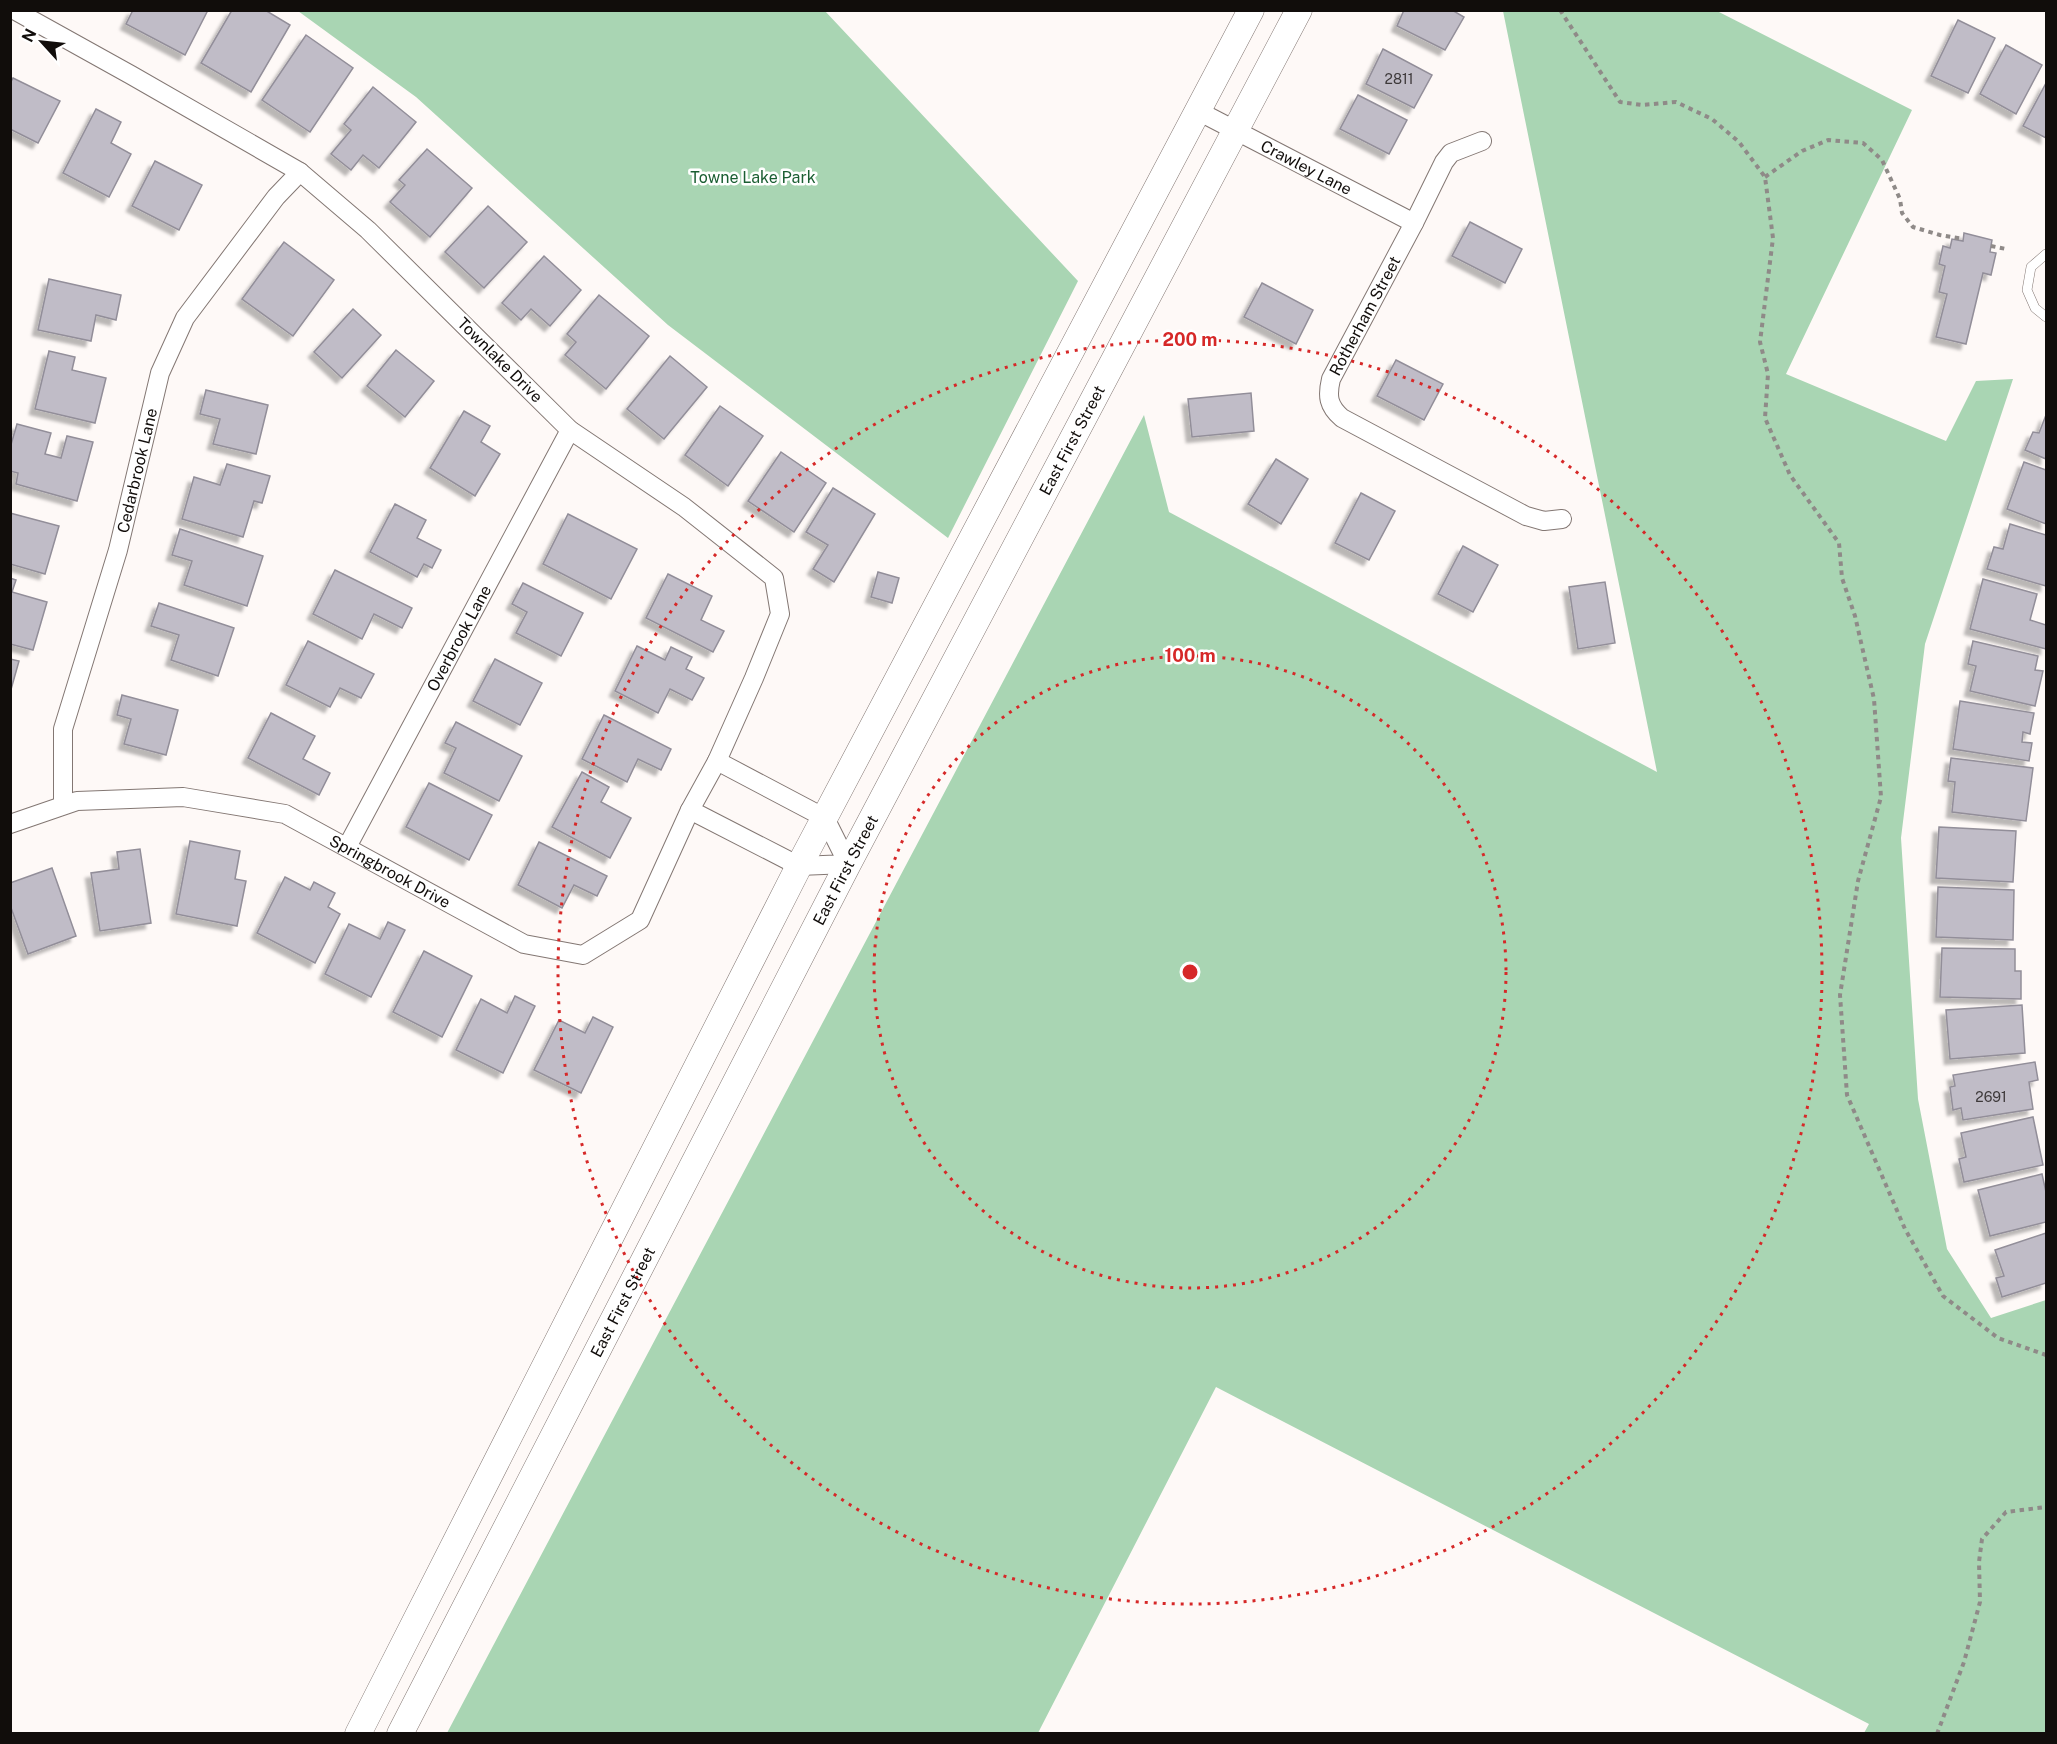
<svg xmlns="http://www.w3.org/2000/svg" width="2057" height="1744" font-family="'Public Sans',sans-serif">
	<defs>
		<filter id="shadow"><feDropShadow dx="-5.5" dy="5.5" stdDeviation="1.5" flood-color="#0004"/></filter>
	</defs>
	<rect width="100%" height="100%" fill="#fef9f7"/>
	<!-- green -->
	<g fill="#a9d5b3">
		<path d="M298,11H825L1078,281L948,538L668,325L416,97Z"/>
		<path d="M1503,11H1717L1912,110L1786,374L1946,441L1976,381L2013,379L1925,644L1901,838L1918,1099L1947,1249L1991,1318L2046,1300V1733H1864L1869,1724L1216,1387L1038,1733H447L1144,415L1169,512L1657,772Z"/>
	</g>
	<!-- building -->
	<g fill="#c0bcc7" stroke="#928e99" stroke-width="1.5" filter="url(#shadow)">
		<path d="M133,10H208L185,55L126,24Z"/>
		<path d="M232,10H265L290,25L251,92L201,63Z"/>
		<path d="M1404,10H1452L1464,17L1445,50L1397,26Z"/>
		<path d="M1958,20L1995,38L1968,93L1931,76Z"/>
		<path d="M306,35L353,68L310,132L262,100Z"/>
		<path d="M2006,45L2042,65L2016,114L1980,94Z"/>
		<path d="M1383,49L1432,75L1414,108L1366,84Z"/>
		<path d="M13,78L60,101L38,143L10,129V83Z"/>
		<path d="M2046,83V138L2023,126Z"/>
		<path d="M373,87L416,122L379,168L363,155L351,170L331,154L351,130L344,124Z"/>
		<path d="M1358,95L1407,120L1389,154L1340,129Z"/>
		<path d="M96,109L121,122L111,143L131,154L109,197L63,173Z"/>
		<path d="M427,149L472,188L430,237L390,202L405,185L399,180Z"/>
		<path d="M155,161L202,185L179,230L132,206Z"/>
		<path d="M488,206L527,242L484,288L445,252Z"/>
		<path d="M1470,222L1522,249L1505,283L1452,256Z"/>
		<path d="M1964,233L1992,240L1990,252L1996,253L1991,275L1983,273L1966,344L1936,337L1947,294L1939,292L1945,266L1939,264L1943,246L1950,248L1952,239L1963,241Z"/>
		<path d="M284,242L334,280L293,336L242,299Z"/>
		<path d="M544,256L581,290L550,326L531,309L521,320L502,303Z"/>
		<path d="M49,279L121,295L116,320L96,315L91,341L38,330Z"/>
		<path d="M1262,283L1313,310L1296,344L1244,317Z"/>
		<path d="M599,295L649,336L606,389L565,355L576,342L567,334Z"/>
		<path d="M353,309L381,335L342,378L314,352Z"/>
		<path d="M396,350L434,381L405,417L367,386Z"/>
		<path d="M49,351L75,357L72,370L106,378L95,423L35,409Z"/>
		<path d="M670,356L707,387L664,439L627,409Z"/>
		<path d="M1396,360L1443,384L1424,420L1377,396Z"/>
		<path d="M206,390L268,405L256,454L213,444L220,419L200,414Z"/>
		<path d="M1251,393L1254,431L1192,437L1188,399Z"/>
		<path d="M720,406L763,436L728,486L685,455Z"/>
		<path d="M464,411L490,426L481,442L500,454L475,496L430,468Z"/>
		<path d="M2046,415V459L2025,450L2033,432L2039,433Z"/>
		<path d="M17,424L51,433L45,454L61,458L67,436L93,442L77,501L16,484L18,473L10,471V448Z"/>
		<path d="M781,452L826,483L794,532L748,501Z"/>
		<path d="M1276,459L1308,479L1281,524L1248,504Z"/>
		<path d="M2024,462L2046,470V524L2007,509Z"/>
		<path d="M227,464L270,476L262,503L254,501L243,537L182,519L194,477L220,485Z"/>
		<path d="M833,488L875,514L834,582L813,569L828,545L806,532Z"/>
		<path d="M1361,493L1395,511L1369,560L1335,543Z"/>
		<path d="M395,504L426,520L417,538L441,550L432,568L424,564L417,577L370,552Z"/>
		<path d="M10,513L59,526L45,574L10,564Z"/>
		<path d="M568,514L637,549L611,599L543,564Z"/>
		<path d="M2010,524L2046,535V586L1987,569L1994,547L2003,549Z"/>
		<path d="M180,529L263,556L247,606L184,585L192,561L172,555Z"/>
		<path d="M1463,546L1498,565L1473,612L1438,594Z"/>
		<path d="M335,570L412,608L402,628L374,614L362,639L313,614Z"/>
		<path d="M878,572L899,578L892,603L871,597Z"/>
		<path d="M668,574L712,596L701,620L724,631L713,652L646,618Z"/>
		<path d="M10,578L16,580L12,592L47,602L33,650L10,644Z"/>
		<path d="M1983,579L2037,594L2030,620L2046,625V649L1970,629Z"/>
		<path d="M1605,582L1615,643L1578,649L1569,587Z"/>
		<path d="M523,583L583,613L561,656L516,633L527,612L512,604Z"/>
		<path d="M159,603L234,628L218,676L171,660L179,635L151,626Z"/>
		<path d="M308,641L374,674L361,698L340,688L330,707L286,685Z"/>
		<path d="M1973,641L2038,656L2035,670L2043,671L2035,706L1970,691L1976,666L1968,664Z"/>
		<path d="M637,646L665,660L671,647L692,657L686,669L704,678L692,700L670,689L658,713L615,691Z"/>
		<path d="M10,659L19,661L10,693Z"/>
		<path d="M495,659L542,683L520,725L473,701Z"/>
		<path d="M122,695L178,710L166,755L124,744L131,719L117,715Z"/>
		<path d="M1960,701L2034,713L2030,734L2023,732L2022,742L2032,743L2029,761L1953,749Z"/>
		<path d="M271,713L315,736L303,759L330,773L319,795L248,758Z"/>
		<path d="M604,715L671,749L661,770L638,759L627,782L582,759Z"/>
		<path d="M456,722L522,756L499,801L444,773L456,748L445,743Z"/>
		<path d="M1951,758L2033,768L2026,821L1952,812L1955,782L1948,781Z"/>
		<path d="M582,772L609,787L601,802L631,818L610,858L552,827Z"/>
		<path d="M429,783L492,815L469,860L406,827Z"/>
		<path d="M1939,827L2016,831L2013,882L1936,878Z"/>
		<path d="M190,841L240,851L235,879L246,881L237,926L176,914Z"/>
		<path d="M539,842L607,876L597,896L574,885L562,908L518,885Z"/>
		<path d="M140,849L151,923L100,931L91,873L119,869L117,852Z"/>
		<path d="M52,868L76,936L28,954L10,905V883Z"/>
		<path d="M285,877L310,890L314,882L335,893L328,907L340,914L315,963L257,933Z"/>
		<path d="M1938,887L2014,890L2013,940L1936,937Z"/>
		<path d="M388,922L405,930L371,997L325,974L349,924L380,939Z"/>
		<path d="M1942,948L2015,949V971H2021V999L1940,997Z"/>
		<path d="M424,951L472,976L442,1037L393,1012Z"/>
		<path d="M515,996L535,1006L503,1073L456,1050L481,999L507,1013Z"/>
		<path d="M2022,1005L2025,1053L1950,1059L1946,1010Z"/>
		<path d="M593,1017L613,1027L581,1093L534,1070L559,1020L585,1033Z"/>
		<path d="M2035,1062L2038,1080L2029,1082L2033,1109L1963,1120L1961,1108L1953,1110L1950,1087L1955,1086L1953,1075Z"/>
		<path d="M2033,1117L2043,1165L1964,1182L1959,1159L1966,1157L1961,1133Z"/>
		<path d="M2042,1174L2046,1192V1222L1990,1236L1978,1190Z"/>
		<path d="M2046,1233V1283L2002,1297L1996,1278L2004,1276L1995,1250Z"/>
	</g>
	<g fill="none" stroke-linecap="round" stroke-linejoin="round">
		<!-- lane casing -->
		<g stroke="#837773" stroke-width="10">
			<path id="lane" d="M2046,254L2031,267L2027,290L2035,308L2046,317"/>
		</g>
		<!-- street casing -->
		<g stroke="#837773" stroke-width="20">
			<g id="street">
				<path id="s1" d="M1198,111L1414,223"/>
				<path d="M1482,141L1451,153L1444,162L1414,223L1331,379C1327,396 1328,406 1342,418L1526,516L1544,521L1562,519"/>
				<path id="s2" d="M63,805V729L118,550L160,373L185,318L276,197L300,172"/>
				<path d="M690,810L799,866L848,864L825,818L717,761"/>
				<path id="s3" d="M10,824L77,801L183,797L285,814L524,944L583,955L640,920L690,810L717,761L754,678L780,614L774,578L684,507L570,430L368,230L300,172L131,75L14,10"/>
				<path id="s4" d="M347,847L570,430"/>
			</g>
		</g>
		<!-- secondary casing -->
		<g stroke="#837773" stroke-width="27">
			<g id="secondary">
				<path d="M358,1734L799,866L1251,10"/>
				<path id="s5" d="M400,1734L848,864L1299,10"/>
			</g>
		</g>
		<!-- path -->
		<g stroke="#8f8a88" stroke-width="4" stroke-dasharray="4.5 4.5" stroke-linecap="butt">
			<path d="M1560,10L1620,102L1642,105L1676,102L1712,119L1739,142L1765,177L1773,238L1760,342L1768,374L1765,418L1790,475L1839,543L1842,578L1855,616L1874,699L1881,797L1858,881L1840,995L1847,1095L1905,1229L1943,1296L1998,1338L2046,1355"/>
			<path d="M1765,177L1802,151L1828,140L1863,143L1882,160L1900,199L1902,213L1913,227L1940,235L1963,239"/>
			<path d="M1991,246L2006,249"/>
			<path d="M1937,1734L1964,1662L1980,1602L1979,1562L1982,1539L2006,1512L2046,1507"/>
		</g>
		<!-- lane -->
		<use href="#lane" stroke="#fff" stroke-width="9"/>
		<!-- street -->
		<use href="#street" stroke="#fff" stroke-width="18"/>
		<!-- secondary -->
		<use href="#secondary" stroke="#fff" stroke-width="26"/>
	</g>
	<!-- distance rings -->
	<g fill="none" stroke="#d62828" stroke-width="3" stroke-dasharray="3 6">
		<circle cx="1190" cy="972" r="316"/>
		<circle cx="1190" cy="972" r="632"/>
	</g>
	<g text-anchor="middle" dominant-baseline="central" stroke-width="5" stroke-linejoin="round" paint-order="stroke">
		<!-- number labels -->
		<g font-size="14" fill="#3d393a">
			<text x="1399" y="79">2811</text>
			<text x="1991" y="1097">2691</text>
		</g>
		<!-- street labels -->
		<g font-size="16" fill="#110d0b" stroke="#fff">
			<text stroke="none"><textPath href="#s1" startOffset="122">Crawley Lane</textPath></text>
			<text transform="translate(1365 316) rotate(-62)">Rotherham Street</text>
			<text transform="translate(500 360) rotate(45)">Townlake Drive</text>
			<text stroke="none"><textPath href="#s5" startOffset="1458">East First Street</textPath></text>
			<text stroke="none"><textPath href="#s2" startOffset="345">Cedarbrook Lane</textPath></text>
			<text stroke="none"><textPath href="#s4" startOffset="237">Overbrook Lane</textPath></text>
			<text stroke="none"><textPath href="#s5" startOffset="972">East First Street</textPath></text>
			<text stroke="none"><textPath href="#s3" startOffset="400">Springbrook Drive</textPath></text>
			<text stroke="none"><textPath href="#s5" startOffset="486">East First Street</textPath></text>
		</g>
		<!-- park labels -->
		<g font-size="16" fill="#1a5e32" stroke="#fff">
			<text x="753" y="177">Towne Lake Park</text>
		</g>
	</g>
	<circle cx="1190" cy="972" r="9" fill="#d62828" stroke="#fff" stroke-width="3"/>
	<g font-size="18" text-anchor="middle" font-weight="bold" fill="#d62828" stroke="#fff" stroke-width="5" stroke-linejoin="round" paint-order="stroke">
		<text x="1190" y="346">200 m</text>
		<text x="1190" y="662">100 m</text>
	</g>
	<!-- border -->
	<rect width="2057" height="1744" fill="none" stroke="#110d0b" stroke-width="24"/>
	<!-- north arrow -->
	<g transform="translate(42 42) rotate(297)" stroke="#ffffff" stroke-width="4.5" paint-order="stroke">
	<path d="M0-4.5L10 22L0 15L-10 22Z" fill="#110d0b"/>
	<text y="-9" font-size="16" font-weight="bold" text-anchor="middle" fill="#110d0b">N</text>
	</g>
</svg>
